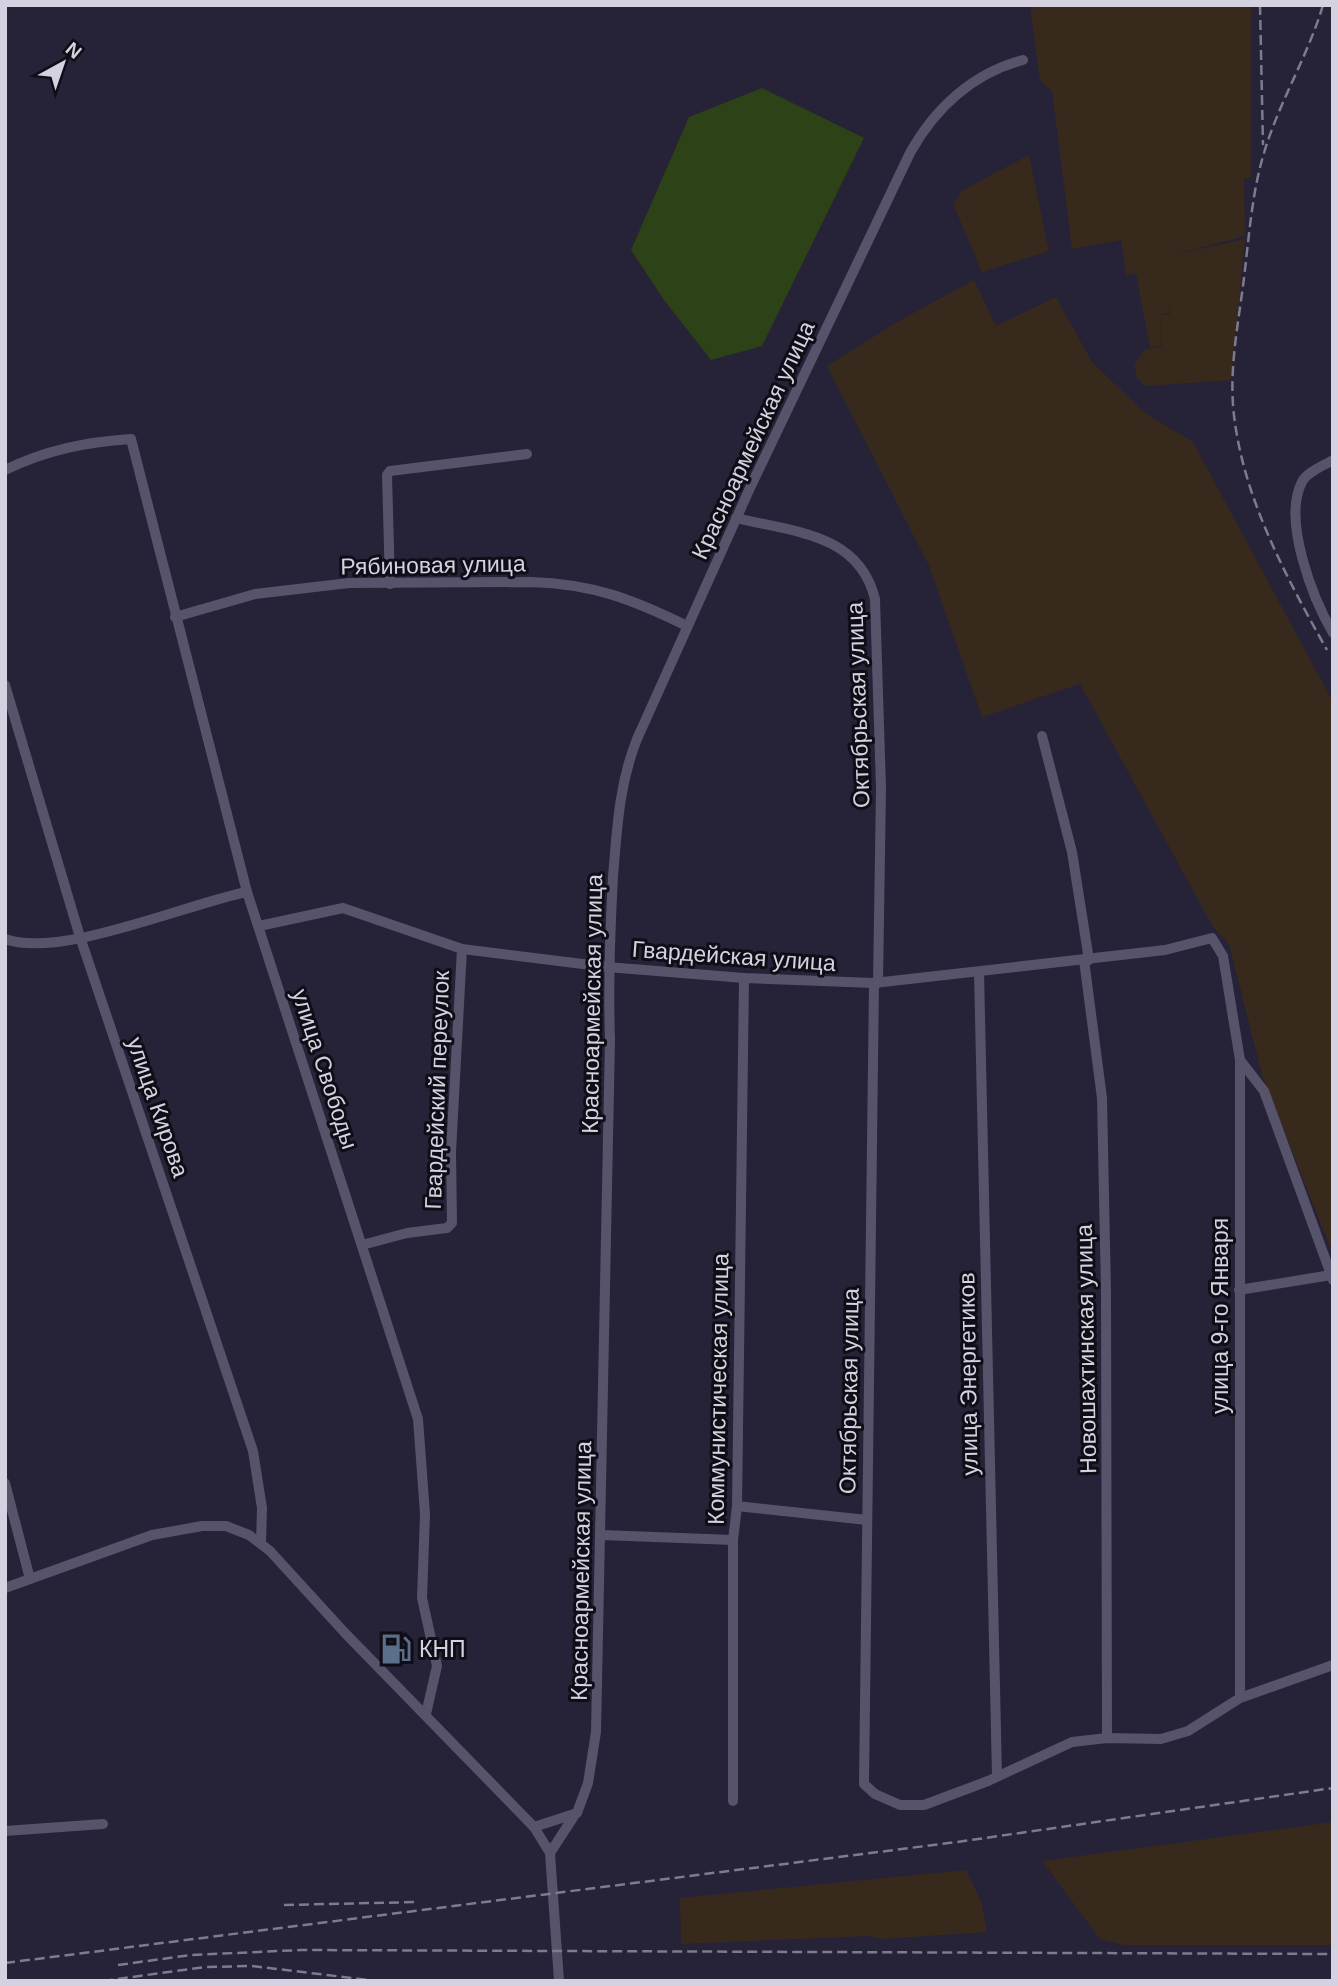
<svg xmlns="http://www.w3.org/2000/svg" width="1338" height="1986" font-family="Helvetica,sans-serif">
	<rect width="100%" height="100%" fill="#262237"/>
	<!-- industrial -->
	<g fill="#372a1d">
		<path d="M1030,5H1251V178L1244,179L1245,236L1169,256L1245,239L1231,380L1146,386L1137,379L1134,364L1145,349L1162,347V315L1170,314V300L1169,313L1161,314V346L1150,347L1136,274L1126,275L1121,240L1072,249L1052,91L1041,82L1039,74Z"/>
		<path d="M1029,155L1049,251L982,272L953,204L963,190Z"/>
		<path d="M974,280L996,326L1056,297L1092,362L1145,413L1193,442L1333,702V1255L1262,1075L1229,944L1213,927L1080,684L982,717L929,566L827,366L897,322Z"/>
		<path d="M1333,1822V1945H1123L1100,1939L1042,1861Z"/>
		<path d="M966,1870L981,1901L987,1932L882,1939L870,1936L681,1944L680,1898Z"/>
	</g>
	<!-- green -->
	<path fill="#2d4216" d="M762,88L864,138L762,346L711,360L664,300L631,250L689,117Z"/>
	<g fill="none" stroke-linecap="round" stroke-linejoin="round">
		<!-- minor -->
		<g stroke="#57536b" stroke-width="10">
			<path d="M1333,460C1323,466 1307,472 1302,482C1282,520 1313,599 1333,633"/>
			<path d="M5,470C46,450 86,442 131,439L247,892L418,1419L425,1514L422,1598L437,1666L426,1714"/>
			<path d="M736,518C793,532 859,533 875,599L881,788L878,983"/>
			<path d="M390,584L387,475L390,471L527,454"/>
			<path d="M175,617L255,594L349,583L531,582C593,584 632,599 687,626"/>
			<path d="M5,685L80,937L253,1451L262,1508L261,1543"/>
			<path d="M1042,736L1072,852L1089,960"/>
			<path d="M259,926L343,908L462,949L607,967L744,978L874,983L1165,950L1212,938L1223,956L1240,1060V1698"/>
			<path d="M5,939C61,959 186,904 247,892"/>
			<path d="M1084,960L1102,1098L1106,1292L1107,1738"/>
			<path d="M979,972L997,1776"/>
			<path d="M874,983L864,1784L875,1794L900,1805H924L988,1781L1072,1742L1107,1738L1161,1739L1188,1731L1240,1698L1333,1665"/>
			<path d="M1240,1060L1264,1091L1333,1280"/>
			<path d="M362,1245L407,1233L447,1228L452,1223L451,1152L462,949"/>
			<path d="M1239,1290L1331,1275"/>
			<path d="M5,1483L30,1579"/>
			<path d="M737,1506L867,1520"/>
			<path d="M602,1535L733,1540"/>
			<path d="M5,1588L152,1535L202,1526H226L249,1535L270,1551L345,1633L534,1827L550,1853"/>
			<path d="M733,1801V1540L737,1506L744,978"/>
			<path d="M534,1827L577,1813L588,1783L596,1732L610,1039C608,985 610,932 613,877C617,829 619,784 637,739L750,488L910,153C935,108 973,73 1023,60"/>
			<path d="M5,1831L103,1824"/>
			<path d="M559,1981L550,1853L576,1813"/>
		</g>
		<!-- rail -->
		<g stroke="#7e7b8c" stroke-width="2.5" stroke-dasharray="10 5" stroke-linecap="butt">
			<path d="M1260,5L1263,145"/>
			<path d="M1323,5C1308,56 1279,102 1264,153C1252,192 1249,237 1244,278C1239,319 1230,363 1233,405C1240,492 1285,575 1327,650"/>
			<path d="M284,1905L417,1902"/>
			<path d="M5,1963L957,1842L1333,1788"/>
			<path d="M118,1965L191,1955L301,1950L1333,1954"/>
			<path d="M103,1981L205,1967L252,1966L377,1981"/>
		</g>
	</g>
	<!-- icons -->
	<defs>
		<g id="fuel-bare" transform="scale(2.415)"><path d="M-5.5-6h7V0h2V4h1.3V-2.5L3-4.5l.8-.8L6-3V5H2.5V1h-1V6h-7ZM-4.2-4.7v3.2H.2V-4.7Z" fill="#5c6f8a" stroke="#0f0d16" stroke-width="2.5" paint-order="stroke"/></g>
	</defs>
	<g fill-rule="evenodd">
		<use href="#fuel-bare" x="396" y="1649"/>
	</g>
	<g text-anchor="middle" dominant-baseline="central" stroke-width="6" stroke-linejoin="round" paint-order="stroke">
		<!-- street labels -->
		<g font-size="23" fill="#d4d2e0" stroke="#0f0d16">
			<text transform="translate(753 440) rotate(-65)">Красноармейская улица</text>
			<text transform="translate(433 565) rotate(-1)">Рябиновая улица</text>
			<text transform="translate(858 705) rotate(-92)">Октябрьская улица</text>
			<text transform="translate(734 956) rotate(4)">Гвардейская улица</text>
			<text transform="translate(592 1004) rotate(-89)">Красноармейская улица</text>
			<text transform="translate(325 1069) rotate(72)">улица Свободы</text>
			<text transform="translate(437 1090) rotate(-88)">Гвардейский переулок</text>
			<text transform="translate(158 1107) rotate(71)">улица Кирова</text>
			<text transform="translate(1220 1316) rotate(-90)">улица 9-го Января</text>
			<text transform="translate(1086 1349) rotate(-91)">Новошахтинская улица</text>
			<text transform="translate(968 1374) rotate(-91)">улица Энергетиков</text>
			<text transform="translate(718 1389) rotate(-89)">Коммунистическая улица</text>
			<text transform="translate(849 1391) rotate(-89)">Октябрьская улица</text>
			<text transform="translate(581 1571) rotate(-89)">Красноармейская улица</text>
		</g>
		<!-- poi labels -->
		<g font-size="23" fill="#d4d2e0" stroke="#0f0d16" text-anchor="start">
			<text x="419" y="1649">КНП</text>
		</g>
	</g>
	<!-- border -->
	<rect width="1338" height="1986" fill="none" stroke="#d4d2e0" stroke-width="14"/>
	<!-- north arrow -->
	<g transform="translate(63 63) rotate(40)" stroke="#0f0d16" stroke-width="5" paint-order="stroke">
	<path d="M0-5L12 26L0 18L-12 26Z" fill="#d4d2e0"/>
	<text y="-10" font-size="19" font-weight="bold" text-anchor="middle" fill="#d4d2e0">N</text>
	</g>
</svg>
